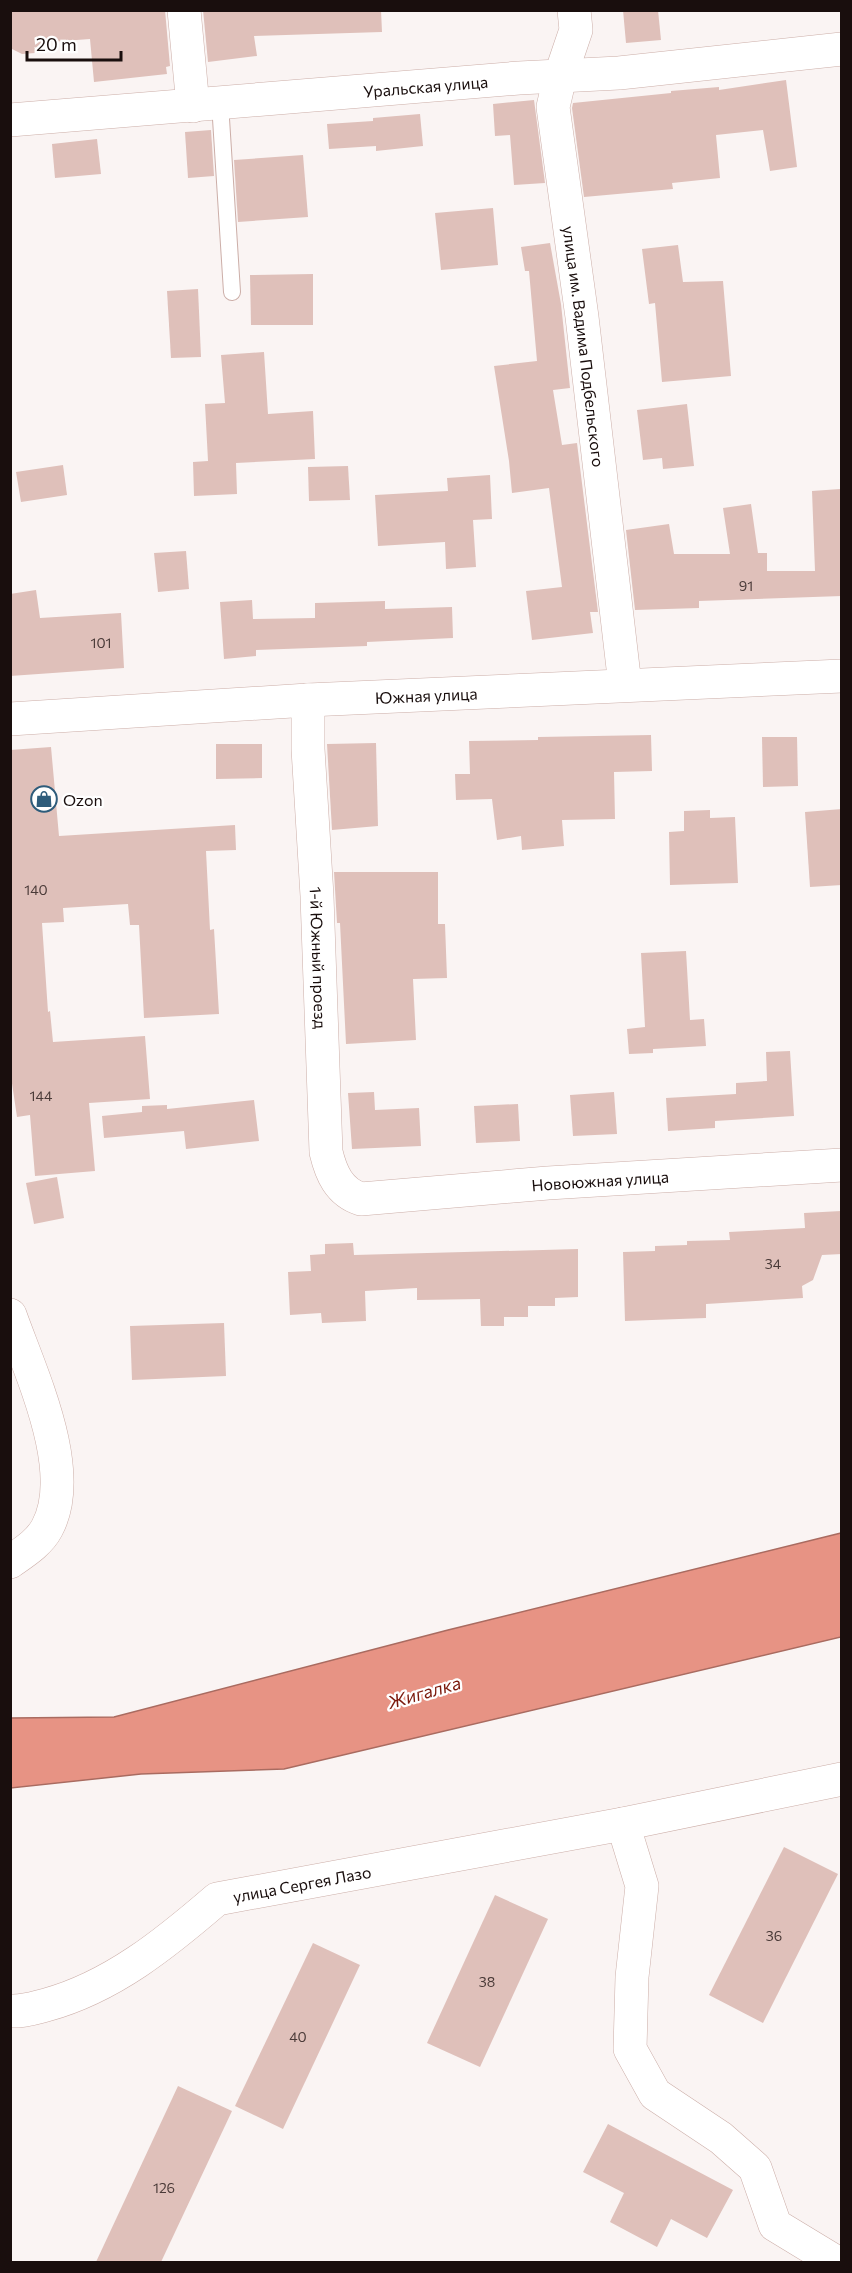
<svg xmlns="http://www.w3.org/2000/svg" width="852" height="2273" font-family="Commissioner,sans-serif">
	<rect width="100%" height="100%" fill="#faf4f3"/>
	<!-- water -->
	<path fill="#e79384" stroke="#a96b60" stroke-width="1.5" d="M841,1533V1637L284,1769L141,1774L11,1788V1718L114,1717L448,1630Z"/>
	<!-- building -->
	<g fill="#dfc0ba">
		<path d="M10,10H165L170,66L166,67L167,74L94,82L90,39L50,42L35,53L22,54L10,48Z"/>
		<path d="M203,10H381L382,32L254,36L257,56L208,62Z"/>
		<path d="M623,10H658L661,40L626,43Z"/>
		<path d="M786,80L797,167L770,171L763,130L716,135L720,178L672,183L673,189L584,197L572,108L573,103L671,93V91L719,87V90Z"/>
		<path d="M534,100L545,183L514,185L510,135L495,136L493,104Z"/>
		<path d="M420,114L423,146L376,151V146L329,149L327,124L373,121V118Z"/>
		<path d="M211,130L214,176L188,178L185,132Z"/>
		<path d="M97,139L101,174L55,178L52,144Z"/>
		<path d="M303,155L308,217L238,222L234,160Z"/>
		<path d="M493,208L498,265L441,270L435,213Z"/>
		<path d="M550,243L561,304L570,388L553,390L562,445L577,443L598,612H590L593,633L532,640L526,591L562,587L549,488L512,493L509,461L494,366L537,361L529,271H525L521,247Z"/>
		<path d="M678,245L683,282L723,281L731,376L662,382L655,303L649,304L642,249Z"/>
		<path d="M313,274V325H251L250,275Z"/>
		<path d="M198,289L201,357L171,358L167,291Z"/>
		<path d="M264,352L268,414L313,411L315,459L236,463L237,494L194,496L193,462L208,461L205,404L225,403L221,355Z"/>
		<path d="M687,404L694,466L663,469L662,458L643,460L637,410Z"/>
		<path d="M63,465L67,495L21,502L16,472Z"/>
		<path d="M348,466L350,500L309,501L308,467Z"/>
		<path d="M490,475L492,519L473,520L476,567L446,569L445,542L378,546L375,495L448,491L447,478Z"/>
		<path d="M840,489L842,596L699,601V608L635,610L626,530L669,524L674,554H730L723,508L751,504L758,553H767V571H815L812,491Z"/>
		<path d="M186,551L189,589L158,592L154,553Z"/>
		<path d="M36,590L40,618L121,613L124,668L10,676V594Z"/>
		<path d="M252,600L253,619L315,618V603L385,601V609L452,607L453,638L367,642V646L256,650V656L224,659L220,602Z"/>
		<path d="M651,735L652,771L614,772L615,819L562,820L564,846L522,850L521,836L497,840L492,799L456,800L455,774H470L469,741L538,740V737Z"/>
		<path d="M762,737H797L798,786L763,787Z"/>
		<path d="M376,743L378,826L332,830L327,744Z"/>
		<path d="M216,744H262V778L216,779Z"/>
		<path d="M51,747L59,836L235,825L236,850L206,851L210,930L214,929L219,1014L144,1018L139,925H130L128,904L63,908L64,922L42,923L48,1012L50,1011L53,1042L145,1036L150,1099L89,1103L95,1171L35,1176L30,1115L17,1117L10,1070V750Z"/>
		<path d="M842,809V885L810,887L805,812Z"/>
		<path d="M710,810V818L735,817L738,883L670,885L669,832L684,831V811Z"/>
		<path d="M334,872H438V924H445L447,978L413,979L416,1040L346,1044L340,923H337Z"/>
		<path d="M686,951L690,1020L704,1019L706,1046L653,1049V1053L629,1054L627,1029L645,1027L641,953Z"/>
		<path d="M790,1051L794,1116L715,1121V1128L668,1131L666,1098L736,1094V1083L767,1081L766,1052Z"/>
		<path d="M374,1092L375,1110L419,1108L421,1146L352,1149L348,1093Z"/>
		<path d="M614,1092L617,1134L573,1136L570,1095Z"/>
		<path d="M254,1100L259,1141L186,1149L184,1131L104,1138L102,1116L142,1112V1106L167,1105V1109Z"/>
		<path d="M518,1104L520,1141L476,1143L474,1106Z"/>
		<path d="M57,1177L64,1218L34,1224L26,1183Z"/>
		<path d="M841,1211L842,1254L822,1255L813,1280L802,1286L803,1298L706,1304V1318L625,1321L623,1252L655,1251V1246L687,1245V1241L730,1240L729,1232L805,1228L804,1213Z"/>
		<path d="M353,1243L354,1255L578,1249V1297L555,1298V1306H528V1317H504V1326H481L480,1299L417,1300V1288L365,1291L366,1321L322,1323L321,1313L290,1315L288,1272L311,1271L310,1255L325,1254V1244Z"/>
		<path d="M224,1323L226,1376L132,1380L130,1326Z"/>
		<path d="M784,1847L838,1874L763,2023L709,1995Z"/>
		<path d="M495,1895L548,1919L480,2067L427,2043Z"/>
		<path d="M313,1943L360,1965L283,2129L235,2106Z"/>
		<path d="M178,2086L232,2111L161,2262H96Z"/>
		<path d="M608,2124L733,2190L707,2238L671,2219L657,2247L610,2222L624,2193L583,2172Z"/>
	</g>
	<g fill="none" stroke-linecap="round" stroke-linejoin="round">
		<!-- service casing -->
		<g stroke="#ccaea8" stroke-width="18">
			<path id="service" d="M220,103L232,292"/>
		</g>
		<!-- minor casing -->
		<g stroke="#ccaea8" stroke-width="34">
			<g id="minor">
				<path d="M184,10L193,106"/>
				<path id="s1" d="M574,10L576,30L560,77L553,107L582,317L625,685"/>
				<path id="s2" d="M308,700V749L317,896L326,1152C331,1173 339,1192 361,1199L548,1183L842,1165"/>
				<path id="s3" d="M10,719L308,700L842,676"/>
				<path d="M623,1824L642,1886L632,1977L630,2049L655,2094L721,2138L755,2168L775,2225L836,2262"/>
				<path id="s4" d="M10,2011C23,2012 34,2008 46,2005C112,1987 166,1943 217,1899L623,1824L842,1779"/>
			</g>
		</g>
		<!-- tertiary casing -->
		<g stroke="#ccaea8" stroke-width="34">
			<g id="tertiary">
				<path id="s5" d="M10,120L519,78L619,73L842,49"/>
				<path d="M10,1315C30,1372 78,1471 47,1528C39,1543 24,1552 10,1562"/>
			</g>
		</g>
		<!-- service -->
		<use href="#service" stroke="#fff" stroke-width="16"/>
		<!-- minor -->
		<use href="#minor" stroke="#fff" stroke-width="33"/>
		<!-- tertiary -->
		<use href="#tertiary" stroke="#fff" stroke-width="33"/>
	</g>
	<!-- icons -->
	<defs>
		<g id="shop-ring" transform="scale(1.35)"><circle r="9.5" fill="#fff" stroke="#2e5c7b" stroke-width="1.5"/><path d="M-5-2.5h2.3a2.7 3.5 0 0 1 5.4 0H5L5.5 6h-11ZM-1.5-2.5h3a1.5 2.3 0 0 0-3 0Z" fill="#2e5c7b"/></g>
	</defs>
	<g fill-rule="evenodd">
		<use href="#shop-ring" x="44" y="799"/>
	</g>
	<g text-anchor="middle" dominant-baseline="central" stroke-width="4.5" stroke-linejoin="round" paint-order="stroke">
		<!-- number labels -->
		<g font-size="14" fill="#4a3a38">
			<text x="746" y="585">91</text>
			<text x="101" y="642">101</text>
			<text x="36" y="889">140</text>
			<text x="41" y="1095">144</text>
			<text x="773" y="1263">34</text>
			<text x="774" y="1935">36</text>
			<text x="487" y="1981">38</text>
			<text x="298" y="2036">40</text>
			<text x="164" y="2187">126</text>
		</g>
		<!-- street labels -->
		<g font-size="16" fill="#190e0d" stroke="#fff">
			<text stroke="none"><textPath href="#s5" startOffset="417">Уральская улица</textPath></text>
			<text stroke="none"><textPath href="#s1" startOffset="342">улица им. Вадима Подбельского</textPath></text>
			<text stroke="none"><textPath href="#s3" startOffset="417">Южная улица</textPath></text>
			<text stroke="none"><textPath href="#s2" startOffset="258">1-й Южный проезд</textPath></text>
			<text stroke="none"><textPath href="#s2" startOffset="754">Новоюжная улица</textPath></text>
			<text stroke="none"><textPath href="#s4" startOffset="326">улица Сергея Лазо</textPath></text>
		</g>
		<!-- poi labels -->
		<g font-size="16" fill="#190e0d" stroke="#fff" text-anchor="start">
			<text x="63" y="799">Ozon</text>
		</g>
		<!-- water labels -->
		<g font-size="18" font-style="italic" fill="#7b190c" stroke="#fff">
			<text transform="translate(424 1692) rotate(-16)">Жигалка</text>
		</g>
	</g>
	<!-- border -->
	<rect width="852" height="2273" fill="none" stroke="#190e0d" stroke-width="24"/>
	<!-- scale -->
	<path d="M27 51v9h94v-9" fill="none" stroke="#190e0d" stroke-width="3"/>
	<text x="36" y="51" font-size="18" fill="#190e0d" stroke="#ffffff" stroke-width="4.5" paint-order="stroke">20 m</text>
</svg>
